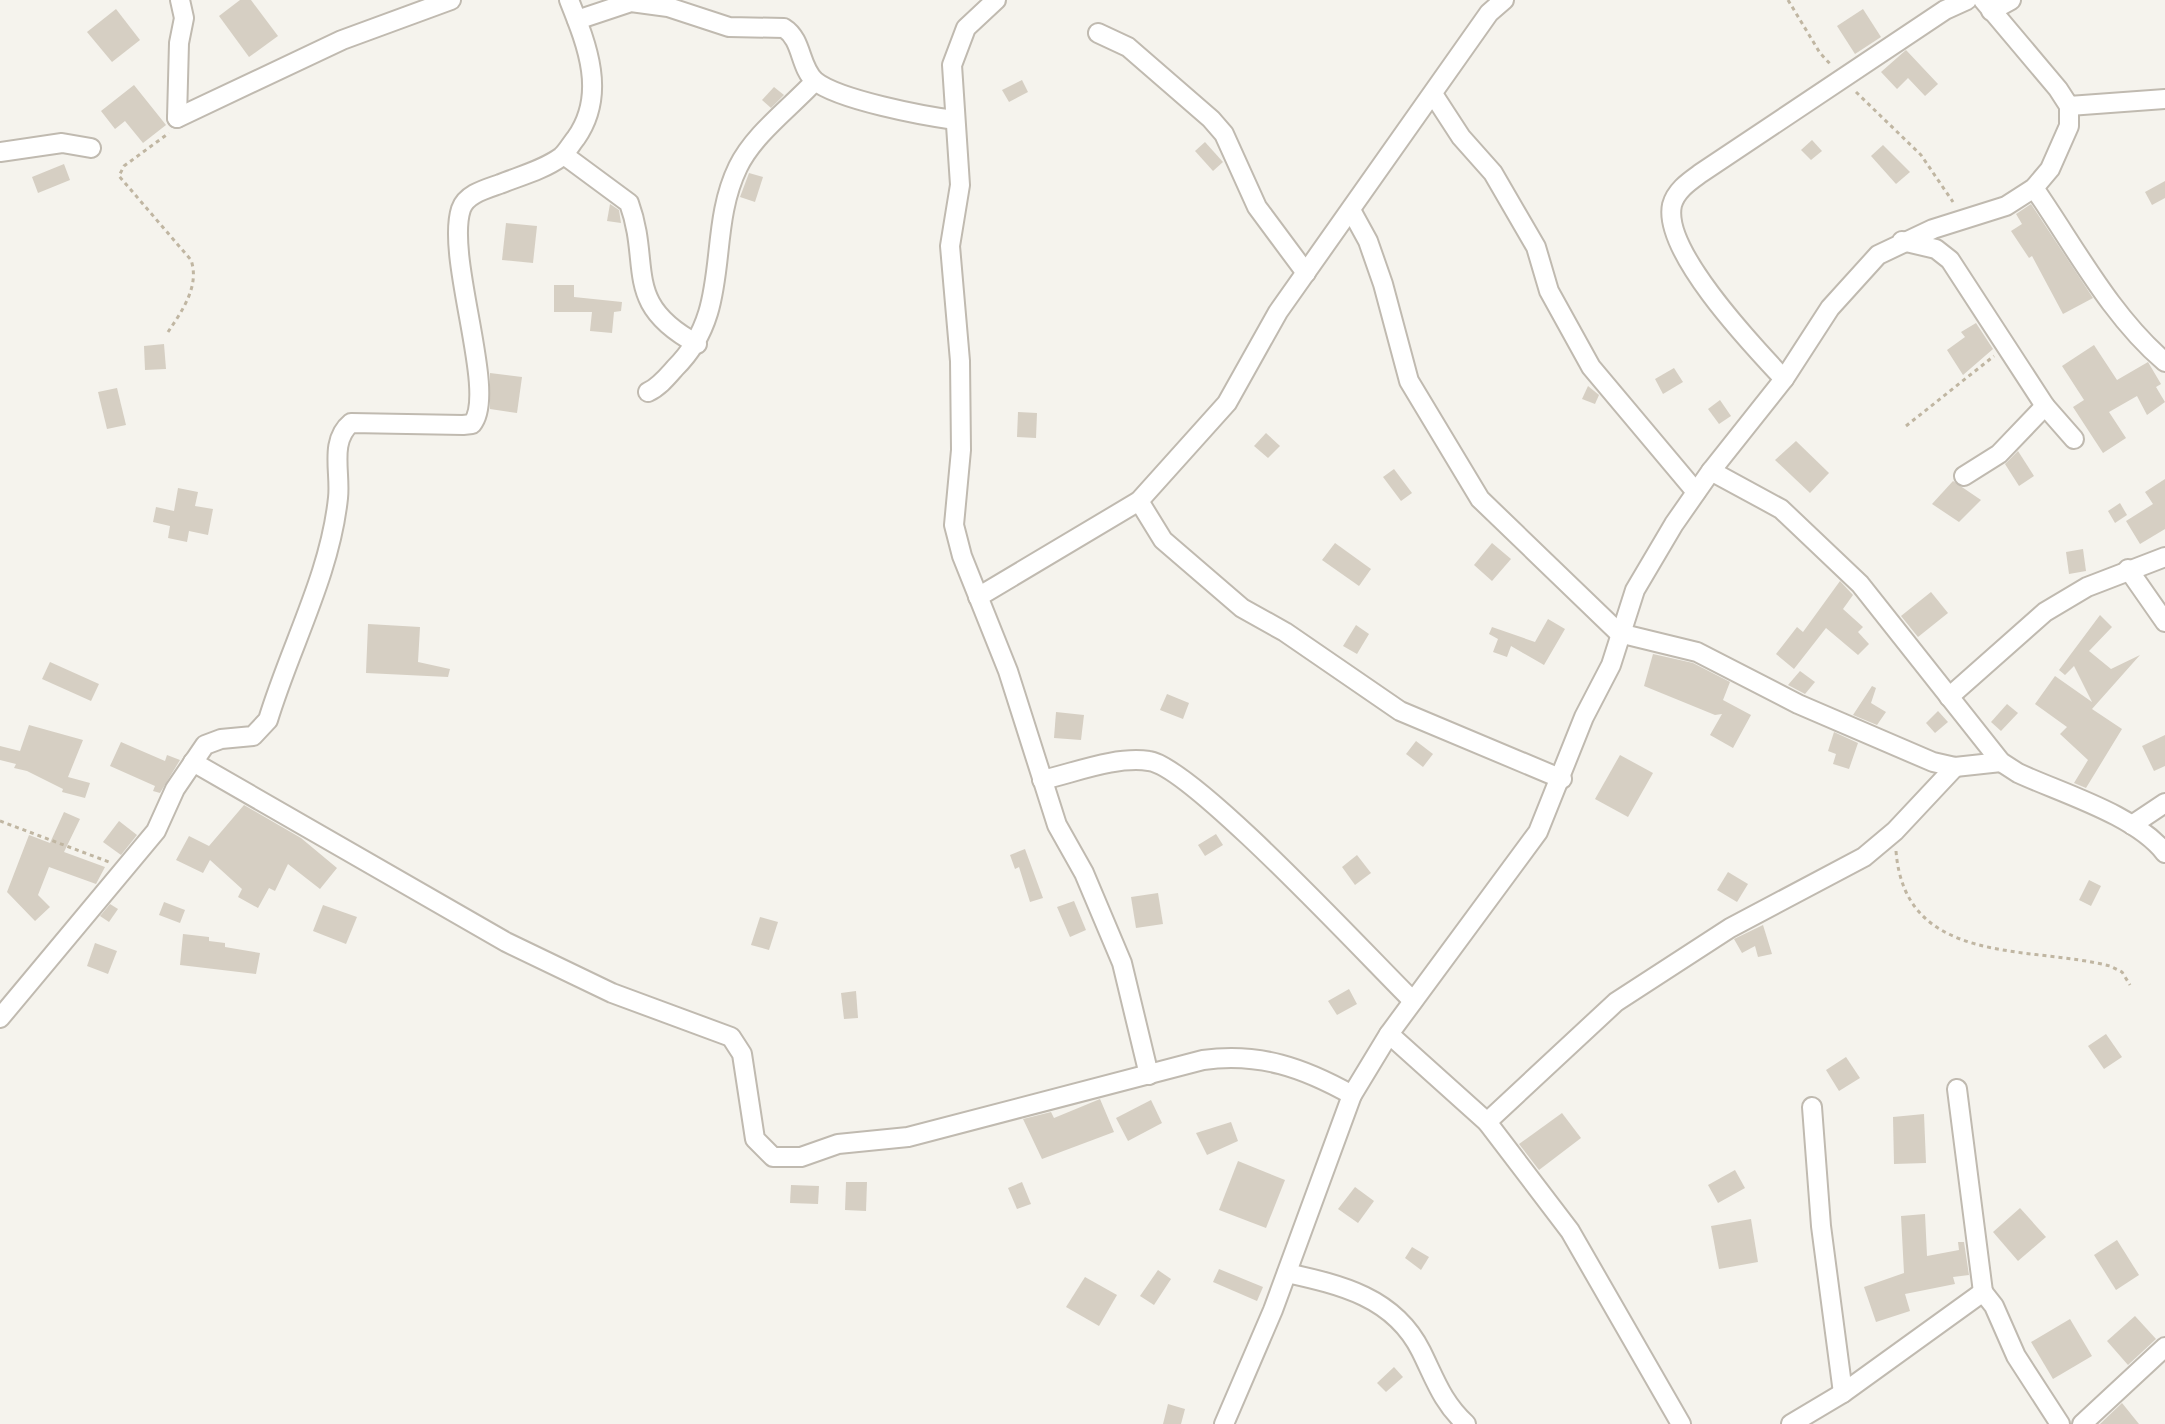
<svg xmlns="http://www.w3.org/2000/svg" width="2165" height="1424" font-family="'Nunito Sans',sans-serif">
	<rect width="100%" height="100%" fill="#f5f3ed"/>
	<!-- building -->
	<g fill="#d6cfc3">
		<path d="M240,0H251L278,36L249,57L219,16Z"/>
		<path d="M116,9L140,40L112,62L87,32Z"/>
		<path d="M1863,9L1881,37L1855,54L1837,26Z"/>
		<path d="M1906,50L1938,84L1925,96L1908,78L1897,89L1881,72Z"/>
		<path d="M1022,80L1028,92L1009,102L1002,90Z"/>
		<path d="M134,85L166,125L143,143L125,121L115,129L101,111Z"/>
		<path d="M774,87L784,95L771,108L762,100Z"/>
		<path d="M1812,140L1822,151L1811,160L1801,150Z"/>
		<path d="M1205,142L1223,162L1213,171L1195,151Z"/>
		<path d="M1883,145L1910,172L1896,184L1871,156Z"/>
		<path d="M64,164L70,180L38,193L32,177Z"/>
		<path d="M749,173L763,177L755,202L740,197Z"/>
		<path d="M2165,181V198L2152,205L2145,192Z"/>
		<path d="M610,204L619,210L621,223L607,221Z"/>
		<path d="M2031,204L2093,298L2063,314L2032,256L2029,258L2011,231L2022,224L2016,214Z"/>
		<path d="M506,223L537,226L533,263L502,260Z"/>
		<path d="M554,285H574V297L622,302L621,311L614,312L612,333L590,331L592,312H554Z"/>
		<path d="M1976,323L1993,349L1963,375L1947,350L1965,337L1961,332Z"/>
		<path d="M164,344L166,369L145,370L144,346Z"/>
		<path d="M2094,345L2117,380L2148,362L2161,384L2156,387L2165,402L2147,415L2137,396L2109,412L2126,438L2103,453L2073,407L2084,400L2062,366Z"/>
		<path d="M1674,368L1683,382L1663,394L1655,379Z"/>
		<path d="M490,373L522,377L517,413L490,409Z"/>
		<path d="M1588,386L1599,395L1595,404L1582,399Z"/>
		<path d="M117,388L126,425L107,429L98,392Z"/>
		<path d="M1720,400L1731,416L1719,424L1708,409Z"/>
		<path d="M1018,412L1037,413L1036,438L1017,437Z"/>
		<path d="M1266,433L1280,446L1268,458L1254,446Z"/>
		<path d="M1796,441L1829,473L1810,493L1775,460Z"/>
		<path d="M2018,451L2034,476L2019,486L2005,464Z"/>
		<path d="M1394,469L1412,493L1401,501L1383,477Z"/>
		<path d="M2165,479V529L2140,544L2126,521L2153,504L2145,492Z"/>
		<path d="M1953,481L1981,500L1959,522L1932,504Z"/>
		<path d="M178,488L198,492L195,506L213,509L208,535L189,531L187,542L168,538L170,526L153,522L156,507L174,511Z"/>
		<path d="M2120,503L2127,515L2115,523L2108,511Z"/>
		<path d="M1335,543L1371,569L1359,586L1322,560Z"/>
		<path d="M1492,543L1511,559L1492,581L1474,565Z"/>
		<path d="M2083,549L2086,571L2069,574L2066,552Z"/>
		<path d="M1840,581L1853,595L1843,609L1863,627L1858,632L1869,644L1858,655L1826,628L1794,669L1776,654L1797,627L1803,632Z"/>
		<path d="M1931,592L1948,613L1918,637L1901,616Z"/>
		<path d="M2100,615L2112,627L2089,651L2111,669L2140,655L2092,709L2122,729L2086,788L2074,783L2088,760L2060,734L2067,727L2035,704L2055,676L2092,702L2074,666L2065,675L2059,670Z"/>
		<path d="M1548,619L1565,629L1544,665L1511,646L1507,657L1493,652L1498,639L1489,634L1492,627L1535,642Z"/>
		<path d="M368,624L420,627L418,662L450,669L448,677L366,673Z"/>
		<path d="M1356,625L1369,634L1357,654L1343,646Z"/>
		<path d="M1653,654L1693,663L1730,682L1723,700L1751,715L1733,748L1710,735L1722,714L1715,715L1644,686Z"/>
		<path d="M50,662L99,684L91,701L42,679Z"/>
		<path d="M1800,671L1815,682L1805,694L1788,685Z"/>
		<path d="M1872,686L1876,688L1871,703L1886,712L1877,725L1853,715Z"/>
		<path d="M1167,694L1189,703L1183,719L1160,710Z"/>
		<path d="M2007,704L2018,713L2001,731L1991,722Z"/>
		<path d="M1938,711L1948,722L1935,733L1926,723Z"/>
		<path d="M1056,712L1084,715L1081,740L1054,738Z"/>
		<path d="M29,725L83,740L68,777L90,783L85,798L62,792L63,789L27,771L14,768L16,764L0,760V746L20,751Z"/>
		<path d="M1834,732L1858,743L1849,769L1833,764L1836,754L1828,751Z"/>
		<path d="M2165,735V766L2154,771L2142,746Z"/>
		<path d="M1416,741L1433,754L1423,767L1406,754Z"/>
		<path d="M121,742L165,761L167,755L180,760L160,793L153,791L155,786L110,766Z"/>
		<path d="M1620,755L1653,773L1628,817L1595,799Z"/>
		<path d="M244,805L301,838L337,868L320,889L288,864L275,891L269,888L258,908L238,897L242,889L210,860L203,873L176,860L189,836L209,846Z"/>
		<path d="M64,812L80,819L64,852L105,867L96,884L49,867L38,895L50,907L35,921L7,892L29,835L50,843Z"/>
		<path d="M119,821L137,835L121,855L103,842Z"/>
		<path d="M1216,834L1223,845L1205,856L1198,845Z"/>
		<path d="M1025,849L1043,898L1030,902L1019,867L1015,869L1010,855Z"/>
		<path d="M1357,855L1371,873L1355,885L1342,867Z"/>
		<path d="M1728,872L1748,884L1737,902L1717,890Z"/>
		<path d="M2089,880L2101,886L2091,906L2079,900Z"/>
		<path d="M1158,893L1163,924L1136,928L1131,897Z"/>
		<path d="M1074,901L1086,930L1070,937L1057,907Z"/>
		<path d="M164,902L185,910L180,923L159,915Z"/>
		<path d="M110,904L118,909L109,922L100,916Z"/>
		<path d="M323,905L357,917L346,944L313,931Z"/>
		<path d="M760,917L778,922L769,950L751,945Z"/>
		<path d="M1763,925L1772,954L1758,957L1755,946L1742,953L1734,939Z"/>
		<path d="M183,934L209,937V941L225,943V947L260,953L256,974L180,965Z"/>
		<path d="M95,943L117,951L108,974L87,966Z"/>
		<path d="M1349,989L1357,1004L1337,1015L1328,1001Z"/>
		<path d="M856,991L858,1018L844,1019L841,993Z"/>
		<path d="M2106,1034L2122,1057L2104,1069L2088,1046Z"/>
		<path d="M1846,1057L1860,1078L1839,1091L1826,1070Z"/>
		<path d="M1100,1099L1114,1132L1042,1159L1023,1119L1051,1112L1054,1118Z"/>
		<path d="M1151,1100L1162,1123L1128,1141L1116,1118Z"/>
		<path d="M1562,1113L1581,1138L1539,1170L1519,1144Z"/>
		<path d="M1924,1114L1926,1163L1894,1164L1893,1117Z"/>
		<path d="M1231,1122L1238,1141L1207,1155L1196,1133Z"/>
		<path d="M1238,1161L1285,1180L1266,1228L1219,1210Z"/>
		<path d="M1735,1170L1745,1188L1718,1203L1708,1185Z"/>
		<path d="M846,1182H867L866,1211L845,1210Z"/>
		<path d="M1022,1182L1031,1204L1017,1209L1008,1188Z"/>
		<path d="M791,1185L819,1186L818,1204L790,1203Z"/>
		<path d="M1355,1187L1374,1201L1358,1223L1338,1209Z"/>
		<path d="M2020,1208L2046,1237L2018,1261L1993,1232Z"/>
		<path d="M1925,1214L1927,1256L1959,1250L1958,1242H1964L1969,1275L1953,1277L1955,1284L1905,1294L1910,1311L1876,1322L1864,1287L1904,1273L1901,1216Z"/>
		<path d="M1751,1219L1758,1262L1719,1269L1711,1226Z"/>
		<path d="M2117,1240L2139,1275L2116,1290L2094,1255Z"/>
		<path d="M1412,1247L1429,1257L1421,1270L1405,1258Z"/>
		<path d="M1219,1269L1263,1287L1257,1301L1213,1282Z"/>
		<path d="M1158,1270L1171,1279L1154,1305L1140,1296Z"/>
		<path d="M1085,1277L1117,1295L1099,1326L1066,1307Z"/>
		<path d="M2135,1316L2156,1339L2128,1365L2107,1341Z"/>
		<path d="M2070,1319L2092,1356L2053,1379L2031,1342Z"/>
		<path d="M1394,1367L1403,1377L1386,1392L1377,1383Z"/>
		<path d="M2122,1403L2139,1424H2100Z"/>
		<path d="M1168,1404L1185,1409L1181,1424H1163Z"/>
	</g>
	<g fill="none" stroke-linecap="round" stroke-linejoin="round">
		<!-- street casing -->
		<g stroke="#c0bab0" stroke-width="22">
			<g id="street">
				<path d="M996,0L966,28L952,65L960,185L950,246L960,361L961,450L954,525L962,556L1008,671L1057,825L1084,873L1122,963L1149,1075"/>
				<path d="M1991,11L2011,0"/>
				<path d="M577,20L631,2L668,7L729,27L784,28C803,40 799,67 815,81C839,100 924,116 955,120"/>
				<path d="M1098,33L1128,47L1211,119L1224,134L1257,207L1306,273"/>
				<path d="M1433,94L1461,137L1493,173L1536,247L1549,291L1591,367L1696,492"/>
				<path d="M2069,106L2165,99"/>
				<path d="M177,118L342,40L451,0"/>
				<path d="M177,118L179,43L184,18L180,0"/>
				<path d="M0,152L62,143L91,148"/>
				<path d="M564,155L629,203C652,266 621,303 697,344"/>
				<path d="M2034,188C2075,247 2110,315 2165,362"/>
				<path d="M1351,210L1368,241L1383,284L1409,381L1480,499L1619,633L1697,652L1798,704L1933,762L1955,767L2001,762"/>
				<path d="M1902,241L1936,249L1950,260L2045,406L1999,454L1964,476"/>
				<path d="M1784,379C1754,347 1662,251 1672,205C1676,190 1690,181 1701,173L1945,10L1967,0"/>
				<path d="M648,392C659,387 667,377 675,368C734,310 705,235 738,167C754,134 790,108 815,81"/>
				<path d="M2045,406L2074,439"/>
				<path d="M1711,471L1781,509L1860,584L2001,762L2018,773C2061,793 2136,815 2165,853"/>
				<path d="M1139,501L1163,540L1242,608L1285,632L1400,711L1562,779"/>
				<path d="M2128,569L2165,622"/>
				<path d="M978,597L1139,501L1227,403L1278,312L1489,13L1504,0"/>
				<path d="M1949,697L2045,612L2087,587L2165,557"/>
				<path d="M193,762L506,942L612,993L731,1037L742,1054L755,1139L773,1157H801L838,1144L908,1137L1203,1060C1259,1052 1304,1068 1352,1095"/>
				<path d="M1042,780C1074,773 1115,756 1149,761C1192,766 1372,961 1413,1001"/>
				<path d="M2132,825L2165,803"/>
				<path d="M0,1018L156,831L175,789L205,745L221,739L253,736L268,720C290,647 330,575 338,498C341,473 329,441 351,423L463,425L472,424C498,394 445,258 461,209C466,194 486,189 500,184C520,176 543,170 561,157C567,152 571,144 576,138C607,94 587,45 569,0"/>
				<path d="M1389,1034L1487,1122L1570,1231L1681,1424"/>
				<path d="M1957,1089L1983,1292"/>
				<path d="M1812,1107L1821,1226L1843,1393"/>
				<path d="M1487,1122L1616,1002L1730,928L1864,857L1895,831L1955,767"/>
				<path d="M1287,1273C1341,1285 1394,1297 1421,1351C1435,1379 1442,1402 1466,1424"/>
				<path d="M1224,1424L1273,1310L1352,1095L1389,1034L1538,832L1584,717L1611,665L1635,590L1674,524L1711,471L1784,379L1830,308L1878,255L1933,229L2006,206L2034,188L2050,169L2069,126V106L2058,89L1983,0"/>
				<path d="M1791,1424L1843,1393L1983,1292L1994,1306L2016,1356L2060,1424"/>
				<path d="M2082,1424L2165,1347"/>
			</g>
		</g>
		<!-- path -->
		<g stroke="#c0b6a2" stroke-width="3" stroke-dasharray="4 4" stroke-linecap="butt">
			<path d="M1788,0L1820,53L1832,66"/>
			<path d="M1856,92L1921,155L1953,202"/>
			<path d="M168,332C182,311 200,286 191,260L119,176L124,166L169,133"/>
			<path d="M1906,426L1994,356"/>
			<path d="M0,821L109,862"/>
			<path d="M1896,851C1905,967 2029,945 2110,966L2122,972L2130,985"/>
		</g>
		<!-- street -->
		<use href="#street" stroke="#fff" stroke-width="18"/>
	</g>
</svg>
